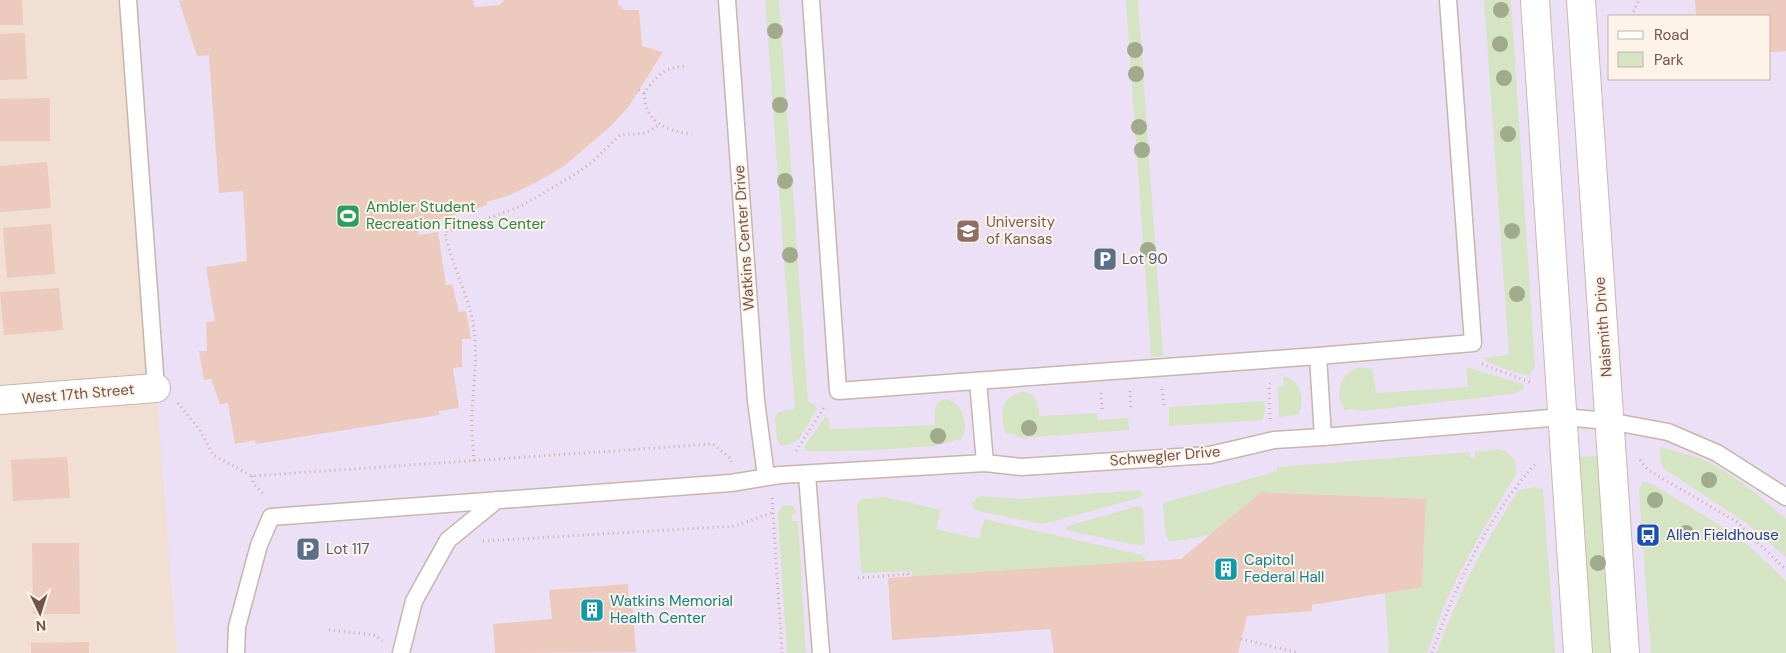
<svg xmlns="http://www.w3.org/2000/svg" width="1786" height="653" font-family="'DM Sans',sans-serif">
	<rect width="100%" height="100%" fill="#faeee3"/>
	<!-- residential -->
	<path fill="#f0dfd2" d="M0,0H128L177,653H0Z"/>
	<!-- education -->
	<path fill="#ebe0f6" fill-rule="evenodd" d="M134,0H1786V653H177L156,388ZM1610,16H1770V79H1610Z"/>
	<!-- green -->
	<g fill="#d5e5c3">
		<path d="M765,0H779L808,401L815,405L817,409L798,440L791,444L781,446L777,439L775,418C778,409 787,411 795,409Z"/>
		<path d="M1126,0H1138L1163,356L1151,357Z"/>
		<path d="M1484,0H1511L1535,366L1530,375C1518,375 1492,365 1483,358L1509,355Z"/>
		<path d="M1361,367L1371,369L1373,372L1376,393L1468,387L1466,367L1523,384L1524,389L1513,394L1364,411L1349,409L1346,411C1332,394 1341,371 1361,367Z"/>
		<path d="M1283,376C1300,379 1307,400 1298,414L1279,418L1278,387H1284Z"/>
		<path d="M1021,392C1037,392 1037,403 1040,416L1097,413L1098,420L1128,418L1129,430L1020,438L1010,433L1007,435C999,417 999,399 1021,392Z"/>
		<path d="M945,399C964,402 970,427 960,441L957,439C946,446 930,446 916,447C879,451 842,451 805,451L804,447L825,417L829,419L830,429L935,425C935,415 932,402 945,399Z"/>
		<path d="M1265,401V412L1262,420L1169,426V407Z"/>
		<path d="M1660,447C1676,451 1693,455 1708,462C1736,476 1762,498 1786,519V557L1746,523L1663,468L1660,457Z"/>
		<path d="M1499,449C1512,453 1518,461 1516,474L1477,540L1459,574L1443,608L1427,653H1389L1385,593L1422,587L1426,499L1262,492C1245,505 1230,521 1212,533C1205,537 1179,541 1169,541L1166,536L1163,503L1277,471V467L1470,452V458H1475V452Z"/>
		<path d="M1600,456L1613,653H1592L1579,457Z"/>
		<path d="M1642,482H1646L1657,487L1726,529L1749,546L1786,581V653H1651L1639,490Z"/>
		<path d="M1536,487L1537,489L1543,488L1555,653H1437C1457,595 1485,541 1519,490Z"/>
		<path d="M1140,490L1143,495L1139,498L1043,524L978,511L973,508L972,503L979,496L1020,499Z"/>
		<path d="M885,497L941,510L936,529L979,539L984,519L1143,555L1146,562L912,577V571L864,573V574L861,572L857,504L862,499Z"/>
		<path d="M784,505L793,506L797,514H792V521H798L806,653H787L778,516L780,509Z"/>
		<path d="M1138,506L1143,509L1145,543L1141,546L1065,530L1068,526Z"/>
	</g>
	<!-- building -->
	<g fill="#eccabd">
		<path d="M0,0H22L23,25H0Z"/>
		<path d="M183,0H473L475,7L500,5L504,0H618V4L624,10H639L642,46L663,52L629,106L611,126L564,166L537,182L510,195L487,202V205L417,226L419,235L438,232L446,285L452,284L459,312L466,311L471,339H462V367L453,368L459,408L439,411V415L256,444L255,440L235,444L228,403L220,404L211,379L204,380L199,351H207L206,322L215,321L206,267L247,261L243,191L219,193L209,55L197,56L179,1Z"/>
		<path d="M1695,0H1786V51L1770,52V16H1696Z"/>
		<path d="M25,33L27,79L0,80V34Z"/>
		<path d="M50,98V141H0V99Z"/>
		<path d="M47,162L51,208L0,212V166Z"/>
		<path d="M51,224L55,274L7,278L3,228Z"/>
		<path d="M59,288L63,330L4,335L0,292Z"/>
		<path d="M67,457L70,498L13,501L11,460Z"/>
		<path d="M1261,492L1426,499L1422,587L1312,605V611L1247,616L1238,653H1054L1050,629L892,640L888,578L1181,559Z"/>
		<path d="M32,543H79L80,614H33Z"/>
		<path d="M628,584L629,601H632L636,652L495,653L493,624L552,619L549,590Z"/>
		<path d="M89,642V653H31V643Z"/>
	</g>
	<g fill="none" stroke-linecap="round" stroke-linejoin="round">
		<!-- lane casing -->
		<g stroke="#c9b5aa" stroke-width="19">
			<g id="lane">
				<path d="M128,0L156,388"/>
				<path d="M727,0L756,401L766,476"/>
				<path d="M811,0L838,391L1318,356L1473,343L1448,0"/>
				<path d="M1318,356L1323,437"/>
				<path d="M978,381L985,463"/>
				<path d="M807,475L821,653"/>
				<path d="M236,653L237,627L259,545L271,517L731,483L780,475L985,463L1021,467L1210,455L1274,440L1323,437L1562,417L1609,421L1668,432L1717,453L1786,497"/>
				<path d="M401,653L414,601L448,540L497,500"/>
			</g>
		</g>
		<!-- street casing -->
		<g stroke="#c9b5aa" stroke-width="30">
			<path id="street" d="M0,400L156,388"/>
		</g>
		<!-- secondary casing -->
		<g stroke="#ceb7ab" stroke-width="30">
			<g id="secondary">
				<path d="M1535,0L1578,653"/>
				<path d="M1581,0L1625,653"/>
			</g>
		</g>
		<!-- path -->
		<g stroke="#d1aea0" stroke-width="3" stroke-dasharray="1 4" stroke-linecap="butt">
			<path d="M1631,16L1639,0"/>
			<path d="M639,90L644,93C658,75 663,67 688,66"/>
			<path d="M644,93C645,98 645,105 647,109C655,127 674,132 692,134"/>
			<path d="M1482,364L1532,383"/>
			<path d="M1162,389L1164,406"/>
			<path d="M1130,391L1131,408"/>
			<path d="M1101,393L1102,410"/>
			<path d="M178,403L200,430L213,455L252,476L713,444L730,458L731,462"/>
			<path d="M1270,419L1269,385L1272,381"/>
			<path d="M796,451L825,406"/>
			<path d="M1640,460L1648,470L1737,522L1786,570"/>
			<path d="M474,461C473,444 471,427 472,411C474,382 478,352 473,323C467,291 451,264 445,232L484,220L521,206L571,177L592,162L620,135L646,133L659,125"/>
			<path d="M252,476L253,483L265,496"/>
			<path d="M772,498L782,653"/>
			<path d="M483,541L735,526L774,512"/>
			<path d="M858,578L908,574V577"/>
			<path d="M329,630L375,635L382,641"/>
			<path d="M1241,639L1299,653"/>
			<path d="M1432,653C1455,585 1488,516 1537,462"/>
		</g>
		<!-- lane -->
		<use href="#lane" stroke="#fff" stroke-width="16"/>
		<!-- street -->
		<use href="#street" stroke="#fff" stroke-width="28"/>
		<!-- secondary -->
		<use href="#secondary" stroke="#fff" stroke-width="28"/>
	</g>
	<!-- trees -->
	<g fill="#a1ab8c">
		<circle cx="1501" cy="10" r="8"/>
		<circle cx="775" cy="31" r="8"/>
		<circle cx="1500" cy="44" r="8"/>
		<circle cx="1135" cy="50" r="8"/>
		<circle cx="1136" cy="74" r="8"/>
		<circle cx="1504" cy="78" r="8"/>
		<circle cx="780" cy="105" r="8"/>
		<circle cx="1139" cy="127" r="8"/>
		<circle cx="1508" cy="134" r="8"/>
		<circle cx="1142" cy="150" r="8"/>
		<circle cx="785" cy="181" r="8"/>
		<circle cx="1512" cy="231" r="8"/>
		<circle cx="1148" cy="250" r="8"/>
		<circle cx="790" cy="255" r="8"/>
		<circle cx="1517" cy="294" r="8"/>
		<circle cx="1029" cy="428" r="8"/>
		<circle cx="938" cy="436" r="8"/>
		<circle cx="1709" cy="480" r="8"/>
		<circle cx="1655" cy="500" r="8"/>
		<circle cx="1686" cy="533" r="8"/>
		<circle cx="1598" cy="563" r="8"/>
	</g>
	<!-- icons -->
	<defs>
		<g id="stadium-square" transform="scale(1.25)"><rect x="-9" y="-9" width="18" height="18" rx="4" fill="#2e9e5b" stroke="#fdf3e8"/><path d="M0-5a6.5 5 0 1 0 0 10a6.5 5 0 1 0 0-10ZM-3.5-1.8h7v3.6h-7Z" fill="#fff"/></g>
		<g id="university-square" transform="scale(1.25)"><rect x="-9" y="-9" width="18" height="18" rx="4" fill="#8d6e63" stroke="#fdf3e8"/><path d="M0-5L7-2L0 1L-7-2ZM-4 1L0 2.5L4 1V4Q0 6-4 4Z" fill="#fff"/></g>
		<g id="parking-square" transform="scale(1.25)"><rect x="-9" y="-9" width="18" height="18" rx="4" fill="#5c6f8a" stroke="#fdf3e8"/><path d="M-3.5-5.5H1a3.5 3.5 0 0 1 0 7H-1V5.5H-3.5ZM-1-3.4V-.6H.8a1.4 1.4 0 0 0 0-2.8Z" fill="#fff"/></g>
		<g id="bus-square" transform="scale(1.25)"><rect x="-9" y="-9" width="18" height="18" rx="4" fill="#1a4fb4" stroke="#fdf3e8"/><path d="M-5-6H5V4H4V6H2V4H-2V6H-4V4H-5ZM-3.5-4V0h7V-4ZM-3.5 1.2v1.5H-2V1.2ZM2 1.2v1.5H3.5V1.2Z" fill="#fff"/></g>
		<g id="building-square" transform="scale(1.25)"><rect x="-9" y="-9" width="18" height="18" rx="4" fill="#0f9aa8" stroke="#fdf3e8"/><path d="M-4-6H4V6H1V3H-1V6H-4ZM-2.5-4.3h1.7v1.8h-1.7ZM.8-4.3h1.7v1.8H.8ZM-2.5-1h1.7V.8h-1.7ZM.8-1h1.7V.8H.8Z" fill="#fff"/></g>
	</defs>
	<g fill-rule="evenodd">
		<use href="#stadium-square" x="348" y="216"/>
		<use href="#university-square" x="968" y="231"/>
		<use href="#parking-square" x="1105" y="259"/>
		<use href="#bus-square" x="1648" y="535"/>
		<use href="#parking-square" x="308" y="549"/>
		<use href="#building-square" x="1226" y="569"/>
		<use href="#building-square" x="592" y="610"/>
	</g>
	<g text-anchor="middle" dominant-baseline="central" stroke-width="4" stroke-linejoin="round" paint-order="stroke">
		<!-- leisure labels -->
		<g font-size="15" fill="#27864d" stroke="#fdf3e8" text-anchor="start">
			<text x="366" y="207">Ambler Student<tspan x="366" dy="17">Recreation Fitness Center</tspan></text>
		</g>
		<!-- education labels -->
		<g font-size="15" fill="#785e54" stroke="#fdf3e8" text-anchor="start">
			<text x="986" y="222">University<tspan x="986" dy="17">of Kansas</tspan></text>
		</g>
		<!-- street labels -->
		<g font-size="15" fill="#6f544b" stroke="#fdf3e8">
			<text transform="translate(744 238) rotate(-94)">Watkins Center Drive</text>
			<text transform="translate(1603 327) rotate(-94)">Naismith Drive</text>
			<text transform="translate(78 394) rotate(-5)">West 17th Street</text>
			<text transform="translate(1165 456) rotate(-5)">Schwegler Drive</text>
		</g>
		<!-- service labels -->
		<g font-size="15" fill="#4e5e75" stroke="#fdf3e8" text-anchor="start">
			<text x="1122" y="259">Lot 90</text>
			<text x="326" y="549">Lot 117</text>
		</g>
		<!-- transit labels -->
		<g font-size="15" fill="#164399" stroke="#fdf3e8" text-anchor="start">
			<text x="1666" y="535">Allen Fieldhouse</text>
		</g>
		<!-- culture labels -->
		<g font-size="15" fill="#0d838f" stroke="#fdf3e8" text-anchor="start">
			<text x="1244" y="560">Capitol<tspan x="1244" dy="17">Federal Hall</tspan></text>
			<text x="610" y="601">Watkins Memorial<tspan x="610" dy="17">Health Center</tspan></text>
		</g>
	</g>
	<!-- legend -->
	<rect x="1608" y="15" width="162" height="65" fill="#fdf3e8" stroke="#c4b3a9"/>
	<rect x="1618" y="31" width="25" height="8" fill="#ffffff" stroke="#c4b3a9"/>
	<text x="1654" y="40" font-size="15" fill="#6f544b">Road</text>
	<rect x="1618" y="52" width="25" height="15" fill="#d5e5c3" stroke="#c4b3a9"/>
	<text x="1654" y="65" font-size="15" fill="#6f544b">Park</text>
	<!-- north arrow -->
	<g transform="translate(40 613) rotate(176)" stroke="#fdf3e8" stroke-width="4" paint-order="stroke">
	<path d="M0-4L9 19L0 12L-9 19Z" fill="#6f544b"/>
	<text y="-8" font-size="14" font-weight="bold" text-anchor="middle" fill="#6f544b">N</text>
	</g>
</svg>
